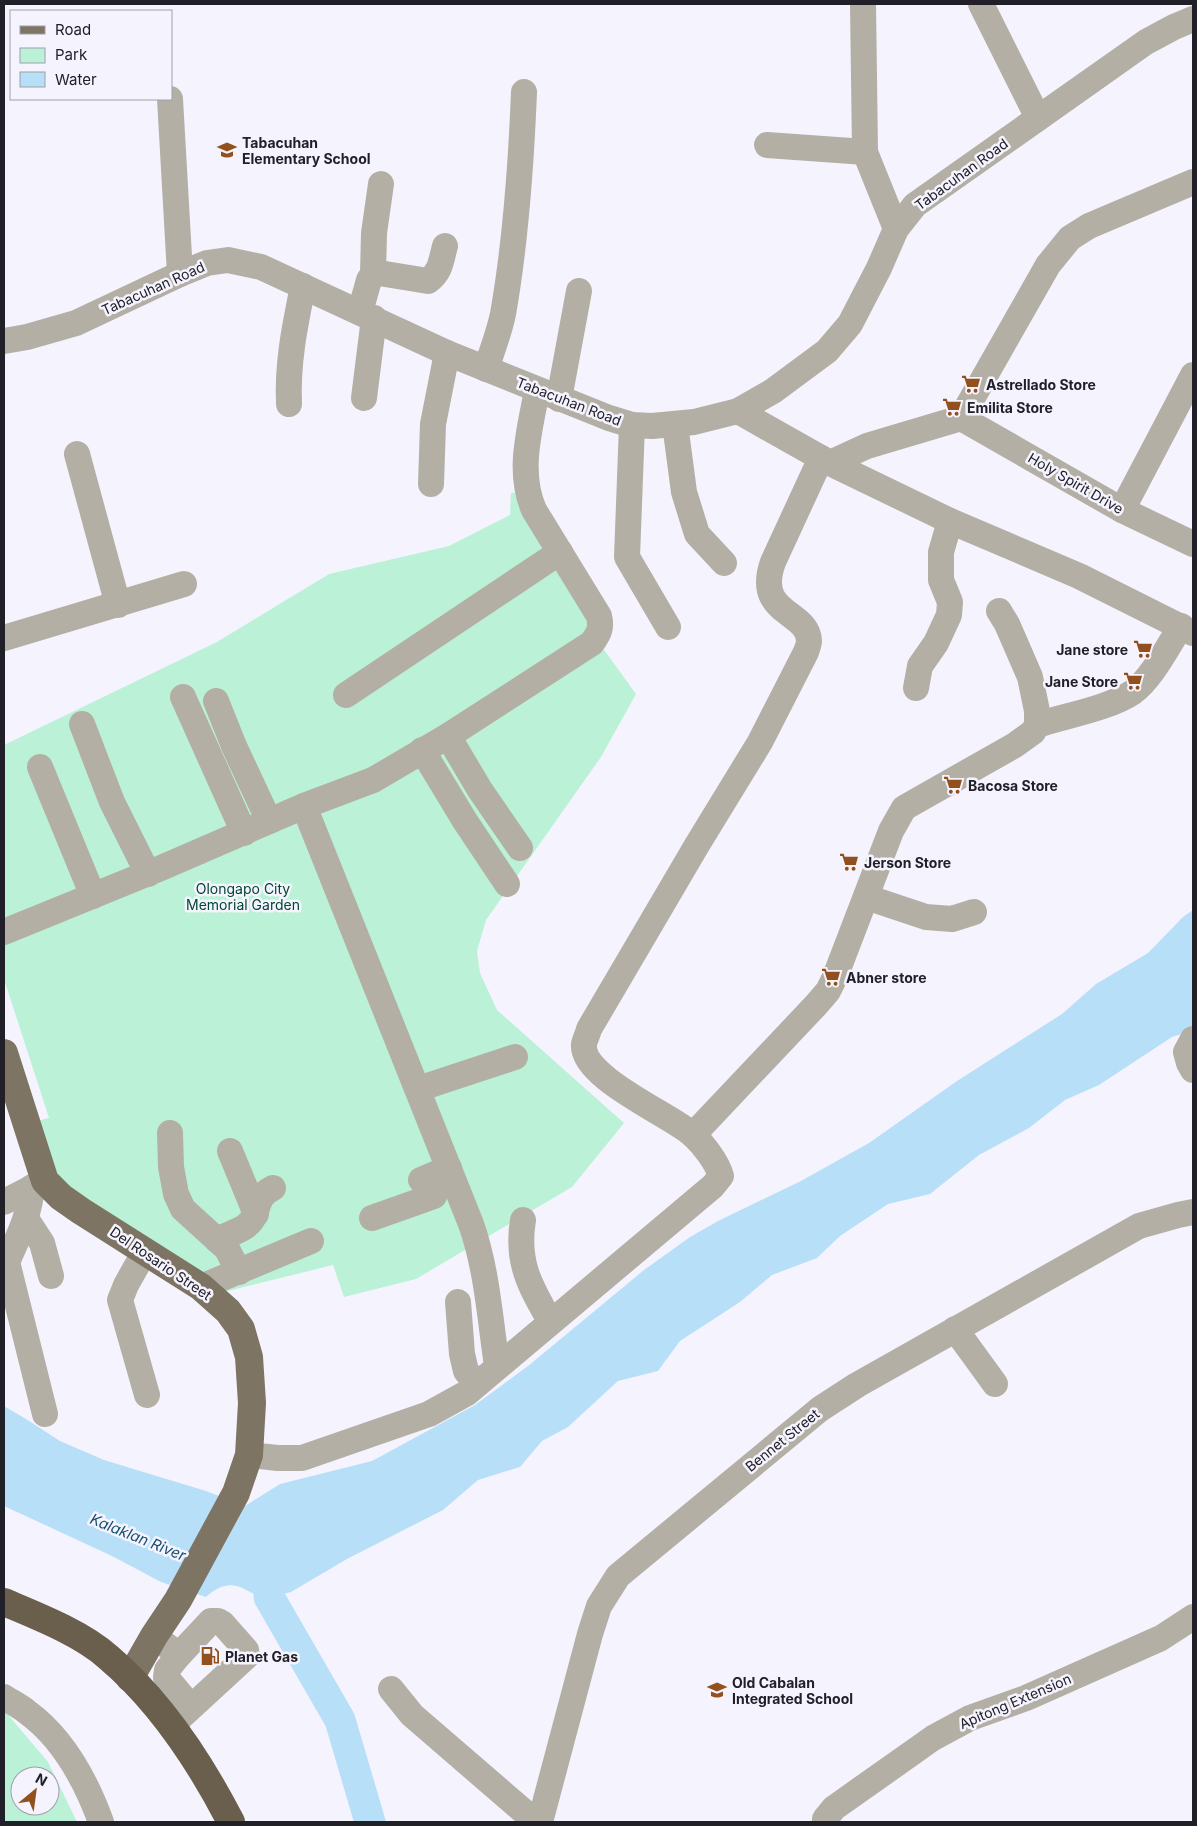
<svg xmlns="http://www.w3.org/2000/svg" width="1197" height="1826" font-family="Inter,sans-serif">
	<rect width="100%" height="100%" fill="#f5f4fe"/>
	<!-- green -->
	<g fill="#bbf1d6" fill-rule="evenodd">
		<path d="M531,490L602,647L636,694L601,757L486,920L477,951L480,973L497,1010L624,1123L572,1187L416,1279L344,1297L333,1265L220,1293L55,1186L37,1121L49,1118L4,979V745L217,642L329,574L449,546L510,515L511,493Z"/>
		<path d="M4,1710L48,1762L77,1822H4ZM20,1776H50V1806H20Z"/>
	</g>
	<!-- water -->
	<path fill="#b8dff8" d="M1193,910V1029L1191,1031L1172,1037L1099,1085L1065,1100L1029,1128L979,1155L930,1194L888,1204L840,1236L817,1258L772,1275L740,1302L680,1341L658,1371L618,1381L568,1427L542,1441L520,1467L478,1480L443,1510L347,1559L291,1592L263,1599C239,1586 229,1577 206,1597L161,1582L112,1556L4,1506V1406L26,1419L60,1441L104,1460L206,1491L245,1506L280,1484L372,1461L475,1405L528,1366L644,1270L690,1237L718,1221L799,1182L869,1143L957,1081L1062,1014L1096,984L1148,953L1183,917Z"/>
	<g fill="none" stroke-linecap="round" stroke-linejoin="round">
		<!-- river -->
		<path stroke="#b8dff8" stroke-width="31" d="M276,1555L269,1597L340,1720L370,1822"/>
		<!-- minor -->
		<g stroke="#b4afa5" stroke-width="26">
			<path d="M863,4L865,152L896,229"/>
			<path d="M981,4L1038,118"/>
			<path d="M170,99L180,274"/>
			<path d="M767,145L865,152"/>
			<path d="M373,274L374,233L381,184"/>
			<path d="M360,312L369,280L373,274L379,273L428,281C441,272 441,260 445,246"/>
			<path d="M4,341L27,337L76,323L180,274L207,263L228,260L261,267L447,353L609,418L632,425L652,426L694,422L738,411L773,391L827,351L850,324L879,268L896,229L915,205L1146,42L1174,27L1193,19"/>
			<path d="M486,369C492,351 499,333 503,314C516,240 521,167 524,92"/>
			<path d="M364,398L374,318"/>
			<path d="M559,399L579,291"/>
			<path d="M289,404C287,364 295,325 303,286"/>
			<path d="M738,411L830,463L950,521L1079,576L1193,633"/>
			<path d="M961,418L1122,510L1193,544"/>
			<path d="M675,424L684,492L697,534L724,563"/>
			<path d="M632,425L627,557L668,627"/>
			<path d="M77,454L118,605"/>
			<path d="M830,463L867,446L961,418L1048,265L1070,238L1089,226L1193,182"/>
			<path d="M431,484L433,424L447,353"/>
			<path d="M1122,510L1193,375"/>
			<path d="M4,638L184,584"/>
			<path d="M916,688L920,666L936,643L949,615L950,602L941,580V552L950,521"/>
			<path d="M346,695L560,552"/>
			<path d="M183,697L244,833"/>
			<path d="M216,701L234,746L269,821"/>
			<path d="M82,724L112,802L148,874"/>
			<path d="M1037,725C1064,716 1110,708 1133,692C1152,678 1168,646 1181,626"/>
			<path d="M448,736L480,790L520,848"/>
			<path d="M422,750L465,821L507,884"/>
			<path d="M40,767L93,896"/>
			<path d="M304,806L471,1224C487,1269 490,1319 497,1366"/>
			<path d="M866,897L926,917L952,919L974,912"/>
			<path d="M4,932L161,868L304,806L373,780L448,736L592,643C599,633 602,628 599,616L534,510C517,471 530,430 537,390"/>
			<path d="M1193,1039L1186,1052L1189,1063L1193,1070"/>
			<path d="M418,1089L515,1057"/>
			<path d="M170,1133L171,1167L176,1194L183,1209L227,1249L239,1272"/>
			<path d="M693,1135L816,1005L828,991L835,977L891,831L904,808L1015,745L1033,732L1037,725V711L1030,677L1007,624L999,611"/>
			<path d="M230,1151L256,1214"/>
			<path d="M421,1180L449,1168"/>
			<path d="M4,1202L45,1181"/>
			<path d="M372,1218L434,1196"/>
			<path d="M27,1220L42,1243L51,1276"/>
			<path d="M523,1220C516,1262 530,1286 550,1321"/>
			<path d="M217,1240C226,1235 238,1232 246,1226C262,1214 252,1198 273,1188"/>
			<path d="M145,1251L126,1285L120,1300L147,1395"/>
			<path d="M7,1262L45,1414"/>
			<path d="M4,1263L7,1262C19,1235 29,1217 32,1187"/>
			<path d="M201,1287L311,1241"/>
			<path d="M458,1302L462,1354L466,1371L477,1384"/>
			<path d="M955,1329L995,1384"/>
			<path d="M249,1455L278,1458H302L429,1414L467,1393L713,1186L721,1176C717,1162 703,1144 693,1135C671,1115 580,1077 584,1044C585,1039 588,1034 589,1029L697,845L760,742L806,652C807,649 809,644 809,641C808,610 754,615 773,562L821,458"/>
			<path d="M154,1636L179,1655L211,1621H218L223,1624L246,1650L247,1656L171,1726"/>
			<path d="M179,1655L167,1670L166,1677L191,1707"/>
			<path d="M391,1689L412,1715L536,1822"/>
			<path d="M4,1697C11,1702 20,1706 27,1712C63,1738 86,1781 101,1822"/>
			<path d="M540,1822L590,1634L599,1606L618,1576L820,1409L857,1385L1139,1226L1178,1215L1193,1212"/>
			<path d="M825,1822V1819L834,1808L933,1738L970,1718L1026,1698L1161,1638L1193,1617"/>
		</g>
		<!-- major -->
		<path stroke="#7e7463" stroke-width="28" d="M4,1053L45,1181L61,1197L81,1211L201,1287L228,1311L241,1329L249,1357L252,1403L249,1455L236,1493L178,1600L154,1636L130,1678"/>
		<!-- highway -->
		<path stroke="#6a5f4c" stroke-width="28" d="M4,1602C37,1616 81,1633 108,1657C160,1701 200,1762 231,1822"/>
	</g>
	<!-- icons -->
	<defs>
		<g id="school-bare" transform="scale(1.5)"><path d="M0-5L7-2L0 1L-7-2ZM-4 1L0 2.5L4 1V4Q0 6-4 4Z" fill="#92501e" stroke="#f5f4fe" stroke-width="2.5" paint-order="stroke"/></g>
		<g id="supermarket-bare" transform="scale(1.5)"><path d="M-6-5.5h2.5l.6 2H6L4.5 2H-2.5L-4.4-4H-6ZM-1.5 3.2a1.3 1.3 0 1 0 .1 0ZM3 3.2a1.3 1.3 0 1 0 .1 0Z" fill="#92501e" stroke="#f5f4fe" stroke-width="2.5" paint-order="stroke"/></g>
		<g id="fuel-bare" transform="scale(1.5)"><path d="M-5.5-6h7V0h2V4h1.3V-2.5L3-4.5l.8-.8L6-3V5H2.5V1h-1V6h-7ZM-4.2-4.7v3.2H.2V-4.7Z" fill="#92501e" stroke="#f5f4fe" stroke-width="2.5" paint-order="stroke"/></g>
	</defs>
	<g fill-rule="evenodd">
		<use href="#school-bare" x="227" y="150"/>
		<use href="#supermarket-bare" x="971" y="384"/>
		<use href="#supermarket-bare" x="952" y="407"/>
		<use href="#supermarket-bare" x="1143" y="649"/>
		<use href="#supermarket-bare" x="1133" y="681"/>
		<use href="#supermarket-bare" x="953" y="785"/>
		<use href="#supermarket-bare" x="849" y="862"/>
		<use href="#supermarket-bare" x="831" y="977"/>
		<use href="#fuel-bare" x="210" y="1656"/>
		<use href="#school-bare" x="717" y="1690"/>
	</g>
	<g text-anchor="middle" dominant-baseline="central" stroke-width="5" stroke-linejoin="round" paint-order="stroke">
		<!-- poi labels -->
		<g font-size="14" font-weight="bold" fill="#212029" stroke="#f5f4fe" text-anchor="start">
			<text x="242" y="142">Tabacuhan<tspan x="242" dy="16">Elementary School</tspan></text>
			<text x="986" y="384">Astrellado Store</text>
			<text x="967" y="407">Emilita Store</text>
			<text x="1128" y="649" text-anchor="end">Jane store</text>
			<text x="1118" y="681" text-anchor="end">Jane Store</text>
			<text x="968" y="785">Bacosa Store</text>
			<text x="864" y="862">Jerson Store</text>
			<text x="846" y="977">Abner store</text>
			<text x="225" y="1656">Planet Gas</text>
			<text x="732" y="1682">Old Cabalan<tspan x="732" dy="16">Integrated School</tspan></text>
		</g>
		<!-- street labels -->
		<g font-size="14" fill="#212029" stroke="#f5f4fe">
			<text transform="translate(961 174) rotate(-36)">Tabacuhan Road</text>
			<text transform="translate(153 288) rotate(-24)">Tabacuhan Road</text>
			<text transform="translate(569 401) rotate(21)">Tabacuhan Road</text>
			<text transform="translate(1076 483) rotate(30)">Holy Spirit Drive</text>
			<text transform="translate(161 1263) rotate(34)">Del Rosario Street</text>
			<text transform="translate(782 1440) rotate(-39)">Bennet Street</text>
			<text transform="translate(1015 1701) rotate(-23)">Apitong Extension</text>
		</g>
		<!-- park labels -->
		<g font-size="14" fill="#004830" stroke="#f5f4fe">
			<text x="243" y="888">Olongapo City<tspan x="243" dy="16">Memorial Garden</tspan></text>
		</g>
		<!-- water labels -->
		<g font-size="15" font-style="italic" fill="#17506f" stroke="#f5f4fe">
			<text transform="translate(138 1537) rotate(22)">Kalaklan River</text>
		</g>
	</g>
	<!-- border -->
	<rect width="1197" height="1826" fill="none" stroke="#212029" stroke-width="10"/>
	<!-- legend -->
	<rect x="10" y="10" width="162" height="90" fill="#f5f4fe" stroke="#a09fa9"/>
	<rect x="20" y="26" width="25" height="8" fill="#7e7463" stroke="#a09fa9"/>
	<text x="55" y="35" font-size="15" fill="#212029">Road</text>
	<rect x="20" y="48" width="25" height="15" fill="#bbf1d6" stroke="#a09fa9"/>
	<text x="55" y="60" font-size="15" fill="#212029">Park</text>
	<rect x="20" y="72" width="25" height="15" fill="#b8dff8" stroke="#a09fa9"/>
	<text x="55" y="85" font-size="15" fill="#212029">Water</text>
	<!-- north arrow -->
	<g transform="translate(35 1791) rotate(29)"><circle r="24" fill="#f5f4fe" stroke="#a09fa9"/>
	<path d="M0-4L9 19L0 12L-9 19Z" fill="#92501e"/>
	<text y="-8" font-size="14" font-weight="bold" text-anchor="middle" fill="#212029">N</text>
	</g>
</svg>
